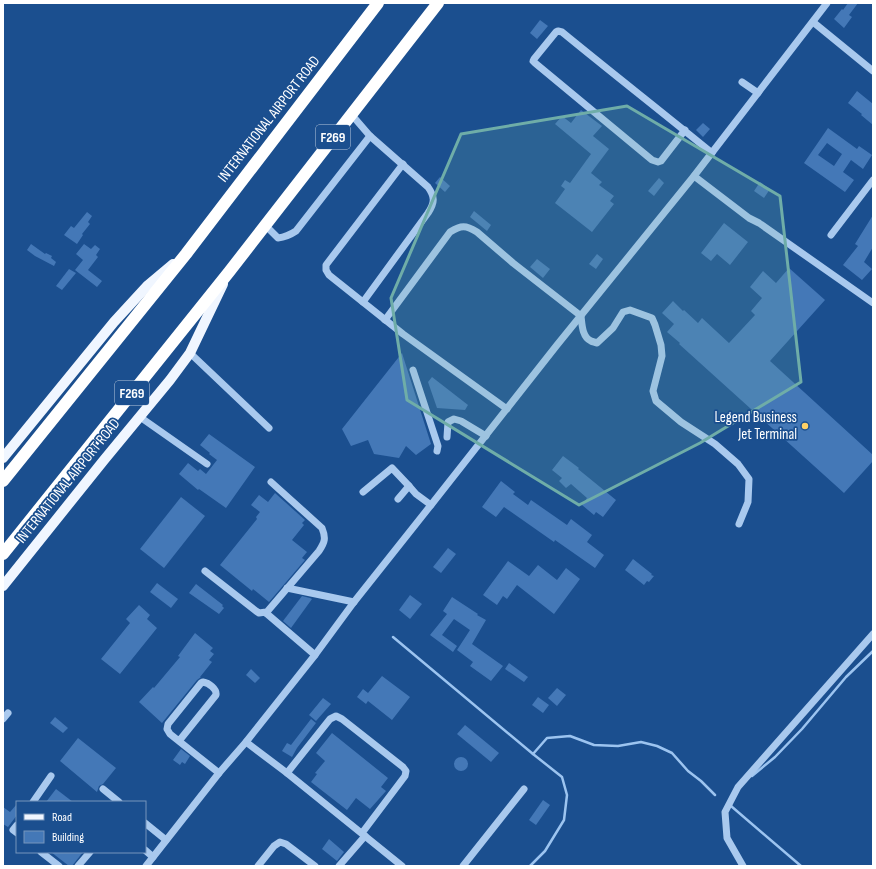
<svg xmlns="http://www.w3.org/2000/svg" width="876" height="869" font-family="'Sofia Sans Condensed',sans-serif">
	<rect width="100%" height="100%" fill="#1b4f8f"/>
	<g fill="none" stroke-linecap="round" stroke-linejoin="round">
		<!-- stream -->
		<g stroke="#9cc4f0" stroke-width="2.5">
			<path d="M393,637L533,754L562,777L567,795L564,820L545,851L530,866"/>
			<path d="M533,754L547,738L570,736L594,745L618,746L641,742L657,746L672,753L688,771L701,781L715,795"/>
			<path d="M752,776L775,757L802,729L846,677L873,651"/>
			<path d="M731,805V806L801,866"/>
		</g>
	</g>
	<!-- building -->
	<g fill="#4478b7" fill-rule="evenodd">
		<path d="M848,3H858L849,15L852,17L844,28L834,19L842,9L843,10Z"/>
		<path d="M540,20L548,26L537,39L530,33Z"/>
		<path d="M857,91L873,104V125L861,115L862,114L848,103Z"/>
		<path d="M581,110L602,126L593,136L609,149L591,173L602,182L599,185L614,196L610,201L614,204L592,232L555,203L565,189L561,186L565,180L570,183L591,154L555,124L562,116L571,123Z"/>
		<path d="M703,123L710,129L703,137L696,130Z"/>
		<path d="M828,128L857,149L859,146L872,155L863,169L851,160L843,172L854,180L845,192L804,163ZM827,143L842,154L834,166L818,155Z"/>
		<path d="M440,177L450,186L445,192L435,183Z"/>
		<path d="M659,178L664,183L654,196L648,191Z"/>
		<path d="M760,182L770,189L764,198L754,191Z"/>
		<path d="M474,211L491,225L487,231L470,217Z"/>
		<path d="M87,212L92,216L88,222L90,224L82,234L83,235L77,244L64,235L71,226L74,228Z"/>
		<path d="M873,215V247L864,262L872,269L862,280L843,265L858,246L855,244Z"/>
		<path d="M724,223L748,242L730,265L717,254L711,261L701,253Z"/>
		<path d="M31,244L45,254L46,253L52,256L51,258L56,262L54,266L35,256L27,250Z"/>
		<path d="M84,244L91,249L95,245L100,249L96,255L98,257L88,270L102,281L97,287L75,270L83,260L76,254Z"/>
		<path d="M597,254L603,259L596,269L589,264Z"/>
		<path d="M537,259L550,269L543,278L530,267Z"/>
		<path d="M789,268L825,300L770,361L873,455V461L844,493L679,344L680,343L667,332L674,324L662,313L673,301L683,311L684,310L698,323L702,318L729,343L755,315L751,311L762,298L750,287L763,271L776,283Z"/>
		<path d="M69,269L76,273L62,290L56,286Z"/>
		<path d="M402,353L431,444L416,455L406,446L399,458L374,454L368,440L351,446L342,429Z"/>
		<path d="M432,377L468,405L465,410L437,408L428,382Z"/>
		<path d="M209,434L255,467L226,508L199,489L198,490L179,474L188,463L198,471L200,469L206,474L217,460L209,454L210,453L200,445Z"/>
		<path d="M563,456L579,468L578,469L616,500L603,517L596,512L594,515L582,505L587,498L571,484L566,488L559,481L562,478L552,470Z"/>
		<path d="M501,481L515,492L513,494L528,505L531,500L567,525L571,519L592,535L587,542L604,555L595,568L555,540L554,542L504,507L496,517L482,507Z"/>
		<path d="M275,493L305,520L302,523L304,525L292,540L307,552L302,558L305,560L269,602L253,589L252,591L220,565L257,519L256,517L260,512L251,505L259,495L268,502Z"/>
		<path d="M181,497L205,516L164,568L140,549Z"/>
		<path d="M448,548L456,554L441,573L433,567Z"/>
		<path d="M633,559L652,574L651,575L654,576L649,582L647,581L644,585L625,570Z"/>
		<path d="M508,561L529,576L538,565L557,580L566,568L580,579L554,614L517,585L507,599L503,596L497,605L483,595Z"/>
		<path d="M157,583L178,599L171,608L150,592Z"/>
		<path d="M196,584L223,605L222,606L224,608L219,614L189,593Z"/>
		<path d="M410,595L422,604L410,619L399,610Z"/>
		<path d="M302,596L310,598L312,599L291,628L283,621Z"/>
		<path d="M452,597L478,614L477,615L486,620L472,644L503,666L491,681L470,666L473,662L457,650L470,630L454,619L442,635L457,646L453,652L430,635L447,614L443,611Z"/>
		<path d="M139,605L150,615L147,619L157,628L120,674L101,659L130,623L126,619Z"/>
		<path d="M195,633L213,648L210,651L214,654L209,660L212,662L200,677H201L197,680L162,723L139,702L153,687L154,688L180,657L178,656Z"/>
		<path d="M509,663L528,677L524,682L505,669Z"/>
		<path d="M251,669L260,678L255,683L246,675Z"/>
		<path d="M382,676L410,697L392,720L368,701L366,704L357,697L363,689L368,693Z"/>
		<path d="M557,688L566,695L557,706L548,698Z"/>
		<path d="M538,697L549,705L543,713L532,705Z"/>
		<path d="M323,698L331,704L316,721L309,715Z"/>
		<path d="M55,717L68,728L63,733L50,723Z"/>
		<path d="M311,719L316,723L297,748L292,757L282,751L287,743L291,745Z"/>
		<path d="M465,725L499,753L491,762L457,734Z"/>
		<path d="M332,733L388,778L381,787L386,791L370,809L356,798L347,810L311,782L317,774L315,773L325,761L316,753Z"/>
		<path d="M78,738L116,768L103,784L99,786L97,792L60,761Z"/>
		<path d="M181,749L190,756L185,764L182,762L180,765L173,760Z"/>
		<circle cx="461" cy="764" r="7"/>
		<path d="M56,789L73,802H46Z"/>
		<path d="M543,800L550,805L536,825L529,820Z"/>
		<path d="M17,804V815L8,827L3,824V807L10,812Z"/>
		<path d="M329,839L344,852L337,861L322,849Z"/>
		<path d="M51,852H83L72,866H69Z"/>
	</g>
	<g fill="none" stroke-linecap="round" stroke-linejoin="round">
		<!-- minor -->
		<g stroke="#a9c9ee" stroke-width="7">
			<path d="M813,22L873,71"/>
			<path d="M742,82L758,93"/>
			<path d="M351,114L370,136L428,187C435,197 435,202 428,213L363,302"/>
			<path d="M685,130L661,161L658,162L652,160L535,63L533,61L534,59L556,32L558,31L562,32C612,73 662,112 712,153"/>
			<path d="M403,164L326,265V270L329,275L403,334L507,409"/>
			<path d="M694,176L749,218L759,223L873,303"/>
			<path d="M265,225L278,238C286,237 290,235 296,231L370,136"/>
			<path d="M831,235L873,180"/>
			<path d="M385,320L450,232C461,225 466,225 477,232L513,263L581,316C582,324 582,337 591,341C593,342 595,342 597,343L613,328L623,312L630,310L652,318L655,325L661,345L662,356L653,391L656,401L681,422L715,444L738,464L749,479L748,502L739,524"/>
			<path d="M190,353L269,428"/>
			<path d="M413,370L438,446L437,451"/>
			<path d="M140,417L207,464"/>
			<path d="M447,437L448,422L454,419L461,421L486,436"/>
			<path d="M363,492L392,468L409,486L416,494L431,505"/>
			<path d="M398,499L409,486"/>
			<path d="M205,571L256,611L259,613L266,612V613L319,551C325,542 326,538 322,528L271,482"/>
			<path d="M287,588L354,602"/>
			<path d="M266,613L315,655"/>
			<path d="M3,719L8,713"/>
			<path d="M179,741L216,695C217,689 209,683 203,682L201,683L168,724L167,729L170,734L219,773"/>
			<path d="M246,742L287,773L402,866"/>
			<path d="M287,773L330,719L336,716L342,719L403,767L406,771L405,776L362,833"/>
			<path d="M103,789L119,802"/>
			<path d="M33,802L51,776"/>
			<path d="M145,823L166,840"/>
			<path d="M17,825L13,830L17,833"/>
			<path d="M145,850L153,857"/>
			<path d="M41,852L59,866"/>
			<path d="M78,866L90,852"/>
			<path d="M146,866L219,773L246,742L315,655L354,602L431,505L557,345L694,176L827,3"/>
			<path d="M258,866L274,846L280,842L286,844L315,866"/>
			<path d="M339,866L365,836"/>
			<path d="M463,866L524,789"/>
			<path d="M743,866L727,838L725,812L738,787L873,634"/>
		</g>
		<!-- major -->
		<g stroke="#f0f6ff" stroke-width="10">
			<path d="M3,458L114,322L148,285L173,264"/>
			<path d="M3,586L104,460L170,380L190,353L223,284"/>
		</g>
		<!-- highway -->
		<g stroke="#fff" stroke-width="12">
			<path d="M3,481L186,254L378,3"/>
			<path d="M3,554L229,272L438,3"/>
		</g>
	</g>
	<!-- marked area -->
	<path fill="#6fada8" fill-opacity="0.2" stroke="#6fada8" stroke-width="3" stroke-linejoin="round" d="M627,106L780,196L801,382L700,443L579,505L407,400L391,298L461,134Z"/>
	<!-- markers -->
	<circle fill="#ffd166" stroke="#1b4f8f" stroke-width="1.5" cx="805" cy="426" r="4"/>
	<g text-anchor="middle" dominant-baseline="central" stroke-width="3.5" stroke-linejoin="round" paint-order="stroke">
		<!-- shield labels -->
		<g fill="#1b4f8f" stroke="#bbcadd" stroke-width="1">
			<rect x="316" y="125" width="34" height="24" rx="3"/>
			<rect x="115" y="381" width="34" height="24" rx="3"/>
		</g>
		<g font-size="14" font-weight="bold" fill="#fff">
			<text x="333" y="137">F269</text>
			<text x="132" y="393">F269</text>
		</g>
		<!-- street labels -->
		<g font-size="15" fill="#fff" stroke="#1b4f8f">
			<text transform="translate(269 119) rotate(-52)">INTERNATIONAL AIRPORT ROAD</text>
			<text transform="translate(68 481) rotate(-51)">INTERNATIONAL AIRPORT ROAD</text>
		</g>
		<!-- poi labels -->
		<g font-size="15" fill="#fff" stroke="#1b4f8f" text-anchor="end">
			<text x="797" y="417">Legend Business<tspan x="797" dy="17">Jet Terminal</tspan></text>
		</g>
	</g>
	<!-- border -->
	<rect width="876" height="869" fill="none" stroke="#ffffff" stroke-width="8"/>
	<!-- legend -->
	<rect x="16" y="801" width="130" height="52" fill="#1b4f8f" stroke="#7695bc"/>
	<rect x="24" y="814" width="20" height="6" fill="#f0f6ff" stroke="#7695bc"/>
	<text x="52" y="821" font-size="12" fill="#ffffff">Road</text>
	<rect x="24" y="831" width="20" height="12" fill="#4478b7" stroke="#7695bc"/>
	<text x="52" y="841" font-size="12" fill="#ffffff">Building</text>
</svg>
